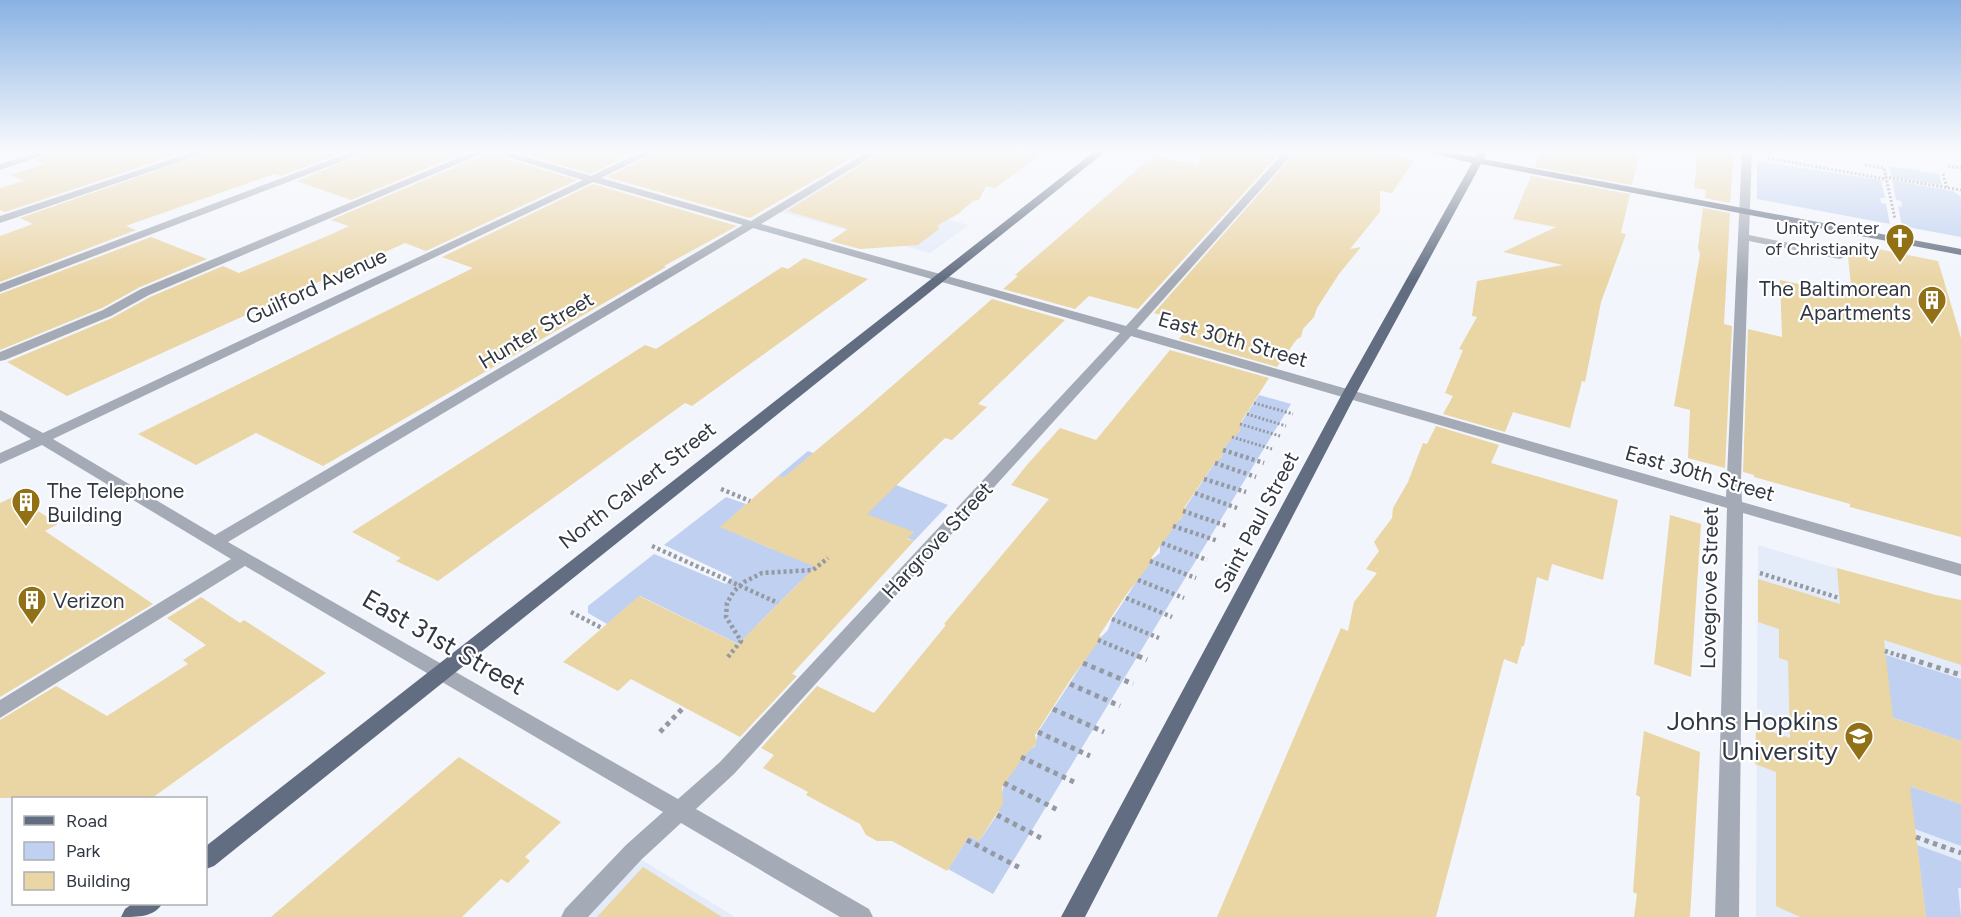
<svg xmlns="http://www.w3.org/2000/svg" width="1961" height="917" font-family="Figtree,sans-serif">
	<rect width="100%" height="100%" fill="#f2f5fb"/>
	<!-- built -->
	<g fill="#e4ebf9">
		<path d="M818,186L969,225L930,253L776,211Z"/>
		<path d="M1758,545L1961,605V917H1756Z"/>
		<path d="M632,854L735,917H574Z"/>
	</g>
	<!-- green -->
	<g fill="#bfd0f0">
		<path d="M1757,161L1881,180L1885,198H1880L1881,203L1886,204L1890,224L1757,199Z"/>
		<path d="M1889,166L1939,174L1942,185L1892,177Z"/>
		<path d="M1892,180L1953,191L1961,197V237L1902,226L1898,206L1902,207L1901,201L1896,200Z"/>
		<path d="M1259,395L1291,404L993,894L948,869L969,836L979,841L997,815L999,811L989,807L1002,793L1004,783L1025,753L1035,746L1038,732L1098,640L1108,630L1112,619L1150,561L1160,553V545L1175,523L1181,519L1185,508L1216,461L1222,457C1222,447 1231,437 1240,431L1239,426Z"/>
		<path d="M808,451L948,505L914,541C883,529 857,510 827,496C811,488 794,483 778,476Z"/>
		<path d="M726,497L746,504L721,527L772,549L783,539L856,570L808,585L800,582L757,625L761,655L640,596L607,624L588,613V606L654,554L726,584L732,577L664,545Z"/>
		<path d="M1886,655L1961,679V741L1888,716Z"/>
		<path d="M1895,781L1961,804V846L1915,829Z"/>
		<path d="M1917,845L1961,861V888H1958L1961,917H1926Z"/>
	</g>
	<!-- building -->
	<g fill="#ead5a5">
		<path d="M57,151H188L5,212L0,210V188L24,181L10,175L44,164L35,160Z"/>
		<path d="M213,151H347L281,176L274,174L134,223L126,226L136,230L0,282V236L33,224L20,218Z"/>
		<path d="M371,151H468L351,200L297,181Z"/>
		<path d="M514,151H637L591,174Z"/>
		<path d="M658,151H864L750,218L607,177Z"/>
		<path d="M883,151H1045L995,188L986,186L979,200L973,201L958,214L938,225L939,229L918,245L860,249L830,241L848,229L787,211Z"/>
		<path d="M1200,151H1282L1138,309L1089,296L1075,309L1003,289L1018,276L1015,275L1153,156L1198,165Z"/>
		<path d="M1297,151H1374L1414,160L1392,193L1380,191V212L1350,249L1361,247L1339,274L1317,308L1314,317L1303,329L1301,337L1297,339L1277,367L1179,339L1191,324L1154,313Z"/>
		<path d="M1541,151H1640L1632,185L1535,167Z"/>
		<path d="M1698,151H1734L1730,203L1705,198L1706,190L1694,188Z"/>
		<path d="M488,153L577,180L426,251L405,243L67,396L7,362L112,318L150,297L223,266L239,273L332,234L349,226L331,220Z"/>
		<path d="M1531,176L1630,194L1621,233L1626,234L1601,302L1585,382L1582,381L1570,428L1513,412L1505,432L1443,414L1453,396L1445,393L1463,350L1459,349L1477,317L1472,316L1477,281L1563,265L1503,252L1556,227L1513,219Z"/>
		<path d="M593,184L737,226L664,266L666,267L323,466L256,433L196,465L138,434L473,268L442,257Z"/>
		<path d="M1703,208L1730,213L1724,324L1732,326L1725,468L1688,458L1690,410L1674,406L1700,254L1698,248Z"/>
		<path d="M151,237L207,259L140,287L102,308L0,350V294Z"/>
		<path d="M1847,246L1864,249L1863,246L1938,261L1961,338V537L1850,507V504L1754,477V475L1743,472L1748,329L1782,337L1780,280L1852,295Z"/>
		<path d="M804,258L868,279L692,406L685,403L438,581L396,561L401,558L352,532L645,345L656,349L782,267L788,269Z"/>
		<path d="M992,299L1065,320L978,404L987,407L952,440L945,438L867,514L914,532L907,539L914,541L792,674L797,676L740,737L631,679L618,691L563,662L639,596L738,644L815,567L720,527L778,476L783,478L861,413Z"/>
		<path d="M1170,350L1269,378L1241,422L1240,431L1225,446L1221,459L1216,461L1205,477L1184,508L1188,509L1151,558L1154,559L1126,595L1099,636L1102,637L1071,679L1035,735L1037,743L1025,755L1002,787L1003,804L979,841L969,836L947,871L892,841H877L866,835L860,824L806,795L808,792L763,768L774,755L761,748L817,686L874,713L946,625L944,624L1049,499L1011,485L1026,466L1060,428L1096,440Z"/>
		<path d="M1436,426L1499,445L1491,463L1618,500L1603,580L1552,564L1548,581L1537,577L1524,646H1522L1517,664L1504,659L1436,917H1217L1341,628L1348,631L1354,602L1377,573L1366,569L1379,551L1374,542L1392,518L1393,508L1408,482L1423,443L1427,444Z"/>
		<path d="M15,496L58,524L45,531L153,604L0,697V503Z"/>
		<path d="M1670,515L1701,524L1691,677L1654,664Z"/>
		<path d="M1837,568L1936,595L1961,600V665L1884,640L1893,718L1961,741V804L1910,786L1926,917H1800L1776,906V772L1755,764L1756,726L1790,738L1788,661L1779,658V629L1758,622V579L1840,604Z"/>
		<path d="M201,597L240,623L244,620L326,673L152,798H0V720L56,686L107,716L188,664L183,660L206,645L167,618Z"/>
		<path d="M1644,731L1700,752L1690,917H1634L1637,894L1633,892L1640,797L1636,795Z"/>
		<path d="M459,757L561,822L525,857L530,861L508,883L501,879L462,917H271Z"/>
		<path d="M643,867L722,917H597Z"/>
	</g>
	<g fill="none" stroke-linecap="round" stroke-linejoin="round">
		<!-- path-far2 -->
		<g stroke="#9599a1" stroke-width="3" stroke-dasharray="2 2" stroke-linecap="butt">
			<path d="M1768,158L1886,179"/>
			<path d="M1865,165L1884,168L1895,219"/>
			<path d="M1948,166L1961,168"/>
			<path d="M1943,174L1947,188"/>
			<path d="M1885,177L1961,190"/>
			<path d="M1254,403L1293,414"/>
			<path d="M1247,414L1286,426"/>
			<path d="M1240,424L1280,436"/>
			<path d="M1232,437L1272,449"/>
		</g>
		<!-- path-far1 -->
		<g stroke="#9599a1" stroke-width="4.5" stroke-dasharray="3 3" stroke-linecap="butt">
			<path d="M1223,450L1264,463"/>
			<path d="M1215,463L1256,477"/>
			<path d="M1204,479L1246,492"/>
			<path d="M721,489L750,501"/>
			<path d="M1195,493L1237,508"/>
			<path d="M1183,511L1227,526"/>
			<path d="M1173,526L1218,541"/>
			<path d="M1162,543L1207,560"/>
			<path d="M652,546L778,603"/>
			<path d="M1150,561L1196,578"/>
			<path d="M1760,573L1839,598"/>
			<path d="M1138,580L1184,598"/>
			<path d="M1126,598L1172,617"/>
			<path d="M571,612L602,628"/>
			<path d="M1112,619L1159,638"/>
			<path d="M1098,640L1142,658"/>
			<path d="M1885,651L1907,658"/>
			<path d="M728,657L741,641L726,617L727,603L734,591L744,582L762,573L813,570L828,558"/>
		</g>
		<!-- path -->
		<g stroke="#9599a1" stroke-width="5" stroke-dasharray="4.5 4.5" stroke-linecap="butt">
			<path d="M1138,656L1147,660"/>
			<path d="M1902,656L1961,675"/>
			<path d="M1083,663L1133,684"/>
			<path d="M1070,684L1120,706"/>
			<path d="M1053,709L1104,732"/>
			<path d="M660,732L684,707"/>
			<path d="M1038,732L1090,756"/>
			<path d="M1021,757L1074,782"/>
			<path d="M1004,783L1058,810"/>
			<path d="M997,815L1041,838"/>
			<path d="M1916,837L1961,853"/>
			<path d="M967,840L1022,869"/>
		</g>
		<!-- minor -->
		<g fill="#a5abb6" fill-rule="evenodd">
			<path d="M39,151H55L0,170V164Z"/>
			<path d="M196,151H211L0,223V216Z"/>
			<path d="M354,151H369L0,292V284Z"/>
			<path d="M475,151H505L591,176L643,151H656L601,178L751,221L869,151H881L761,224L1126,326L1285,151H1295L1137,329L1726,497L1742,151H1752L1749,235L1840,253L1846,256L1840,259L1749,241L1741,479L1742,502L1961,564V576L1743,513L1739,917H1715L1727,508L1131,336L734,774L696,809L869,909L873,917H840L681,823L642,859L588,917H561L565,909L626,845L663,812L245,566L0,718V700L231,559L42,445L0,464V453L31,439L0,420V410L43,433L583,180L488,151L149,295L111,316L5,360L0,361V352L103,310L141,289ZM593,182L743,225L215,535L53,439ZM753,228L1120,333L720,762L678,799L228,542Z"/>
		</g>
		<!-- major -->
		<g fill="#626d81" fill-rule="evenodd">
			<path d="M1095,151H1106L214,866L206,869V846Z"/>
			<path d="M1421,151H1443L1475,157L1478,151H1488L1483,159L1961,249V255L1481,164L1356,394L1085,917H1061L1342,394L1472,163Z"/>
			<path d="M132,904H162C154,917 138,917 121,917L125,909Z"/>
		</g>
	</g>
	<!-- sky -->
	<linearGradient id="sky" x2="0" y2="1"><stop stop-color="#89b2e3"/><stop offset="0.54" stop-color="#f9fafd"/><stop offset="1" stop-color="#f9fafd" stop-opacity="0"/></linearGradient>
	<rect width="1961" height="280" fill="url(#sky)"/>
	<!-- icons -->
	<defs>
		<g id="church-pin" transform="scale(1.5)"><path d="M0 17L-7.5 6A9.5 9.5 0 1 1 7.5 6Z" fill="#917016" stroke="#fff"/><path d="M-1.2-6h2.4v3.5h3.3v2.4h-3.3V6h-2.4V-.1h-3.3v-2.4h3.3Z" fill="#fff"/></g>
		<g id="building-pin" transform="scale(1.5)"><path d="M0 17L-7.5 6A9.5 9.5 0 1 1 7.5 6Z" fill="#917016" stroke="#fff"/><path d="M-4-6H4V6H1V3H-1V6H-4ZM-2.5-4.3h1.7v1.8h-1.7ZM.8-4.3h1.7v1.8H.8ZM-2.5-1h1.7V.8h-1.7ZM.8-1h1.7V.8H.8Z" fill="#fff"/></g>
		<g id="university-pin" transform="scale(1.5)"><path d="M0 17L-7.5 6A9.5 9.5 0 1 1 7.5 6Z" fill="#917016" stroke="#fff"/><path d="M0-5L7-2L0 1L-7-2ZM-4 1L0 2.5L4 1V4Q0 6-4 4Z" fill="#fff"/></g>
	</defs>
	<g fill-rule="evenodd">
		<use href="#church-pin" x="1900" y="238"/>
		<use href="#building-pin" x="1932" y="300"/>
		<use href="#building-pin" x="26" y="502"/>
		<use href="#building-pin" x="32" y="600"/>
		<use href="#university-pin" x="1859" y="736"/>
	</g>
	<g text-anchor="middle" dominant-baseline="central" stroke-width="4.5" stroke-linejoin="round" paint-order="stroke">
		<!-- far-poi labels -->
		<g font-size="18" fill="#323843" stroke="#fff" text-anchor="end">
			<text x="1879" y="228">Unity Center<tspan x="1879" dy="21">of Christianity</tspan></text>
		</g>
		<!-- street labels -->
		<g font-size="21" fill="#323843" stroke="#fff">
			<text transform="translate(316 286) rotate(-25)">Guilford Avenue</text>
			<text transform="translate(536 330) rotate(-31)">Hunter Street</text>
			<text transform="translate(1233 339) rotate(16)">East 30th Street</text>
			<text transform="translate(1700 473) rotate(16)">East 30th Street</text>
			<text transform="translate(637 485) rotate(-38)">North Calvert Street</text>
			<text transform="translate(1256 522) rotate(-62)">Saint Paul Street</text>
			<text transform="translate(937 540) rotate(-47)">Hargrove Street</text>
			<text transform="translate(1709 588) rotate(-89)">Lovegrove Street</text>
		</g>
		<!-- poi labels -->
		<g font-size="21" fill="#323843" stroke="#fff" text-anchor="start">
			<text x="1911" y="288" text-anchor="end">The Baltimorean<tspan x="1911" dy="24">Apartments</tspan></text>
			<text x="47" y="490">The Telephone<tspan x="47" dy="24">Building</tspan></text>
			<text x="53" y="600">Verizon</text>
		</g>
		<!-- near-street labels -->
		<g font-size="26" fill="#323843" stroke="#fff">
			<text transform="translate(444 642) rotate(30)">East 31st Street</text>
		</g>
		<!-- near-poi labels -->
		<g font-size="26" fill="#323843" stroke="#fff" text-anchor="end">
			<text x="1838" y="721">Johns Hopkins<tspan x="1838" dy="30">University</tspan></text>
		</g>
	</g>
	<!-- legend -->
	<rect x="12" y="797" width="195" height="108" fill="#ffffff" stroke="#adafb4" stroke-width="1.5"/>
	<rect x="24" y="816" width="30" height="9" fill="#626d81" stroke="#adafb4" stroke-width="1.5"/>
	<text x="66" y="827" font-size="18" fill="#323843">Road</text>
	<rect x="24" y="842" width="30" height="18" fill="#bfd0f0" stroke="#adafb4" stroke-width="1.5"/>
	<text x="66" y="857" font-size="18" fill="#323843">Park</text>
	<rect x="24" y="872" width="30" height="18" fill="#ead5a5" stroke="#adafb4" stroke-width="1.5"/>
	<text x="66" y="887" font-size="18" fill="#323843">Building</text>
</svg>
